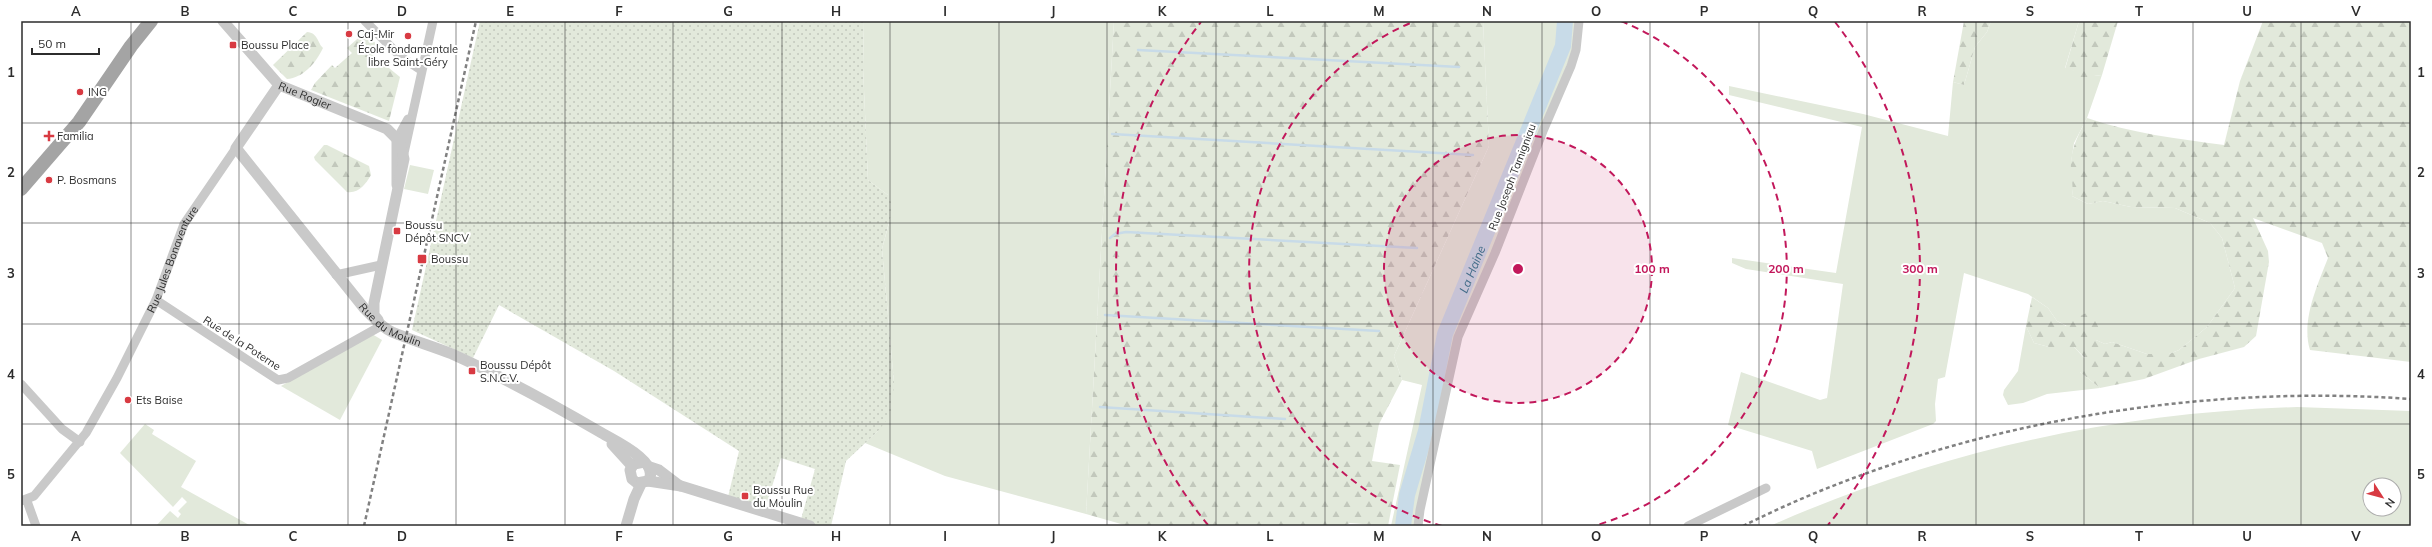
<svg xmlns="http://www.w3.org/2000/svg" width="2432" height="547" font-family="Mulish,sans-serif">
	<defs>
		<pattern id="forest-firs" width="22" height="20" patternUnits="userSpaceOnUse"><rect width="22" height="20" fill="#e2e9db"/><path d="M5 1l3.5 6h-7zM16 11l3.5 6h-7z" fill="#c2c8bc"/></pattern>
		<pattern id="park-dots" width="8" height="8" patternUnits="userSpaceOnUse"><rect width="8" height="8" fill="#e2e9db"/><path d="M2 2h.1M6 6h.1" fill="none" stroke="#c2c8bc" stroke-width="1.8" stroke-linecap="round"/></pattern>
	</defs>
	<rect width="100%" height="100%" fill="#fff"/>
	<!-- green -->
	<g fill="#e2e9db" fill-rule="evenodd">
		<path d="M864,21H1114L1086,514L945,476L865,443L878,431L894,382L882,249L889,223L888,195L868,180L863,67Z"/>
		<path d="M1483,21H1576L1572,52L1492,254L1455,334L1415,526H1391L1422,385L1402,380L1394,356L1489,146Z"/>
		<path d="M1991,21H2079L2065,68L2094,76L2102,75L2087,118L2074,143L2071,162L2074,181L2072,196L2088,204L2103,201L2131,207L2175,208L2210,223L2222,238L2235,288L2207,327L2179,350L2169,354H2147L2112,342L2105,344L2096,340L2057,321L2048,308L2028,294L1964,273L1945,377L1938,379L1935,404L1936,421L1933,424L1817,469L1812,451L1728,425L1741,372L1820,400L1827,398L1843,284L1746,269L1732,263V258L1836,273L1862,127L1729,95V86L1863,114L1948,136L1953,82L1964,85L1975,47L1987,32Z"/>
		<path d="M410,165L434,170L428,194L404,189Z"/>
		<path d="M2026,326L2034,343L2049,347H2074L2085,359L2080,372L2100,388L2047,394L2023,403L2008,405L2003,395L2004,390L2018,371Z"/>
		<path d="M372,334L382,340L340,420L281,386Z"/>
		<path d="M2297,407L2411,411V526H1770C1939,451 2113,413 2297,407ZM2370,485H2394V509H2370Z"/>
		<path d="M145,424L154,430L152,434L196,461L181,487L251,526H156L170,511L178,518L181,514L178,511L187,502L182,497L173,507L120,453Z"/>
	</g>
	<!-- forest -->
	<g fill="url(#forest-firs)">
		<path d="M1114,21H1483L1489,146L1394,356L1402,380L1379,424L1372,461L1400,465L1388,526L1350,523L1343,526H1128L1086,514Z"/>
		<path d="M1964,21H1991L1987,32L1975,47L1964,85L1953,82Z"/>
		<path d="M2079,21H2118L2102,75L2094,76L2085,83L2077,79L2074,71L2065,69Z"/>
		<path d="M2263,21H2411V362L2310,350C2301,321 2317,286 2328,258L2322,243L2253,218L2268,251L2269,262L2256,336L2244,347L2199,359L2144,379L2100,388L2080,372V362L2085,358L2074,347H2049L2034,343L2026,326L2032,297L2048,308L2057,321L2066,326L2070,320L2089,312L2095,319L2101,333L2096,340L2105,344L2112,342L2147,354H2169L2179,350L2207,327L2235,288L2222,238L2210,223L2175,208L2131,207L2103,201L2088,204L2072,196C2074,183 2070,173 2071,162C2072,145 2080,132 2087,118C2131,133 2178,139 2224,145L2240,81Z"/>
		<path d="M307,32C318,33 317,42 323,48C316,63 303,78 287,79L273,65Z"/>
		<path d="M365,32L380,48L373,55L400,77L389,121L311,90L315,83L332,65L335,68L352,53L347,48Z"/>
		<path d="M324,145H327L369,166L371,175C366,184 358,194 347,192L315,160L314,157Z"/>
	</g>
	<!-- park -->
	<path fill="url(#park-dots)" d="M480,21H864L863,67L868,180L888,195L893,207L882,249L894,382L892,413L878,431L846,461L831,526H810L800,523L815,469L781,458L764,512L727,501L739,451L614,371L499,305L473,358L412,330Z"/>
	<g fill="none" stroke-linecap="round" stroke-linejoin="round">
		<!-- stream -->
		<g stroke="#c8dbe8" stroke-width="2.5">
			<path d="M1138,50L1459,67"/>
			<path d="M1112,134L1473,155"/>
			<path d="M1110,238L1115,234L1126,232L1417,248"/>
			<path d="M1105,315L1379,331"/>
			<path d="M1100,407L1285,419"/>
		</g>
		<!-- river -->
		<path stroke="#c8dbe8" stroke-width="16" id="s1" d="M1403,526L1407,495L1426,431L1445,334L1563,46L1565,21"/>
		<!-- minor -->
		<g stroke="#c9c9c9" stroke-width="9">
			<path d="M365,21L401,57L421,70"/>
			<path d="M404,153L433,21"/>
			<path d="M396,185V141L408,119"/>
			<path d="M336,275L381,265"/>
			<path d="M156,300L278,380L288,378L381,326"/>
			<path d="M21,384L62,429L80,442"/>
			<path id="s2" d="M21,501L34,496L86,433L117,378L156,300L184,224L236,148"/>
			<path d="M27,501L36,526"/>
			<path d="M1418,526L1420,510L1458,337L1495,253L1543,131L1571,66L1576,50L1579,21"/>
			<path d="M1688,526L1766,488"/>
		</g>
		<!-- tertiary -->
		<g stroke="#c9c9c9" stroke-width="11">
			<path id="s3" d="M223,21L279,85L387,129L400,142L404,159L374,303V315L378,320"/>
			<path id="s4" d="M279,85L236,148L364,308C373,317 381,327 392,332C411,340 432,346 452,354C503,377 552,404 600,432C613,440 662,462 648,481L637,483L632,479L630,470L634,464L644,462"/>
			<path d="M612,444L632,466"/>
			<path d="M650,467L659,470L680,486"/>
			<path d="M648,481L681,486L810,526"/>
			<path d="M626,526L634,499L641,484"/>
		</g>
		<!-- primary -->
		<path stroke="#a4a4a4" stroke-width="14" d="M21,189L79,122L131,46L151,21"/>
		<!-- rail -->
		<g stroke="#818181" stroke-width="2.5" stroke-dasharray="4 3" stroke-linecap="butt">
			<path d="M364,526L476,21"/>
			<path d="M1743,526C1942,426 2189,383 2411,399"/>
		</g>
	</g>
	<!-- grid -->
	<path fill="none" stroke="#2c2c2c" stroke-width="1" stroke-opacity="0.55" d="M131,21V526M239,21V526M348,21V526M456,21V526M565,21V526M673,21V526M782,21V526M890,21V526M999,21V526M1107,21V526M1216,21V526M1325,21V526M1433,21V526M1542,21V526M1650,21V526M1759,21V526M1867,21V526M1976,21V526M2084,21V526M2193,21V526M2301,21V526M21,123H2411M21,223H2411M21,324H2411M21,424H2411"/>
	<!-- distance rings -->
	<circle cx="1518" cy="269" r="134" fill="#c2185b" fill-opacity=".12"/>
	<g fill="none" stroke="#c2185b" stroke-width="2" stroke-dasharray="7 5">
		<circle cx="1518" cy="269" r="134"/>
		<path d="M1442 526A268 268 0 0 1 1415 21M1621 21A268 268 0 0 1 1594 526"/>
		<path d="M1208 525A402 402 0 0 1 1201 22M1835 22A402 402 0 0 1 1828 525"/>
	</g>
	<!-- markers -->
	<g fill="#d83a42" stroke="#fff" stroke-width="1.5">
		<circle cx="349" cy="34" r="4"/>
		<circle cx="408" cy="36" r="4"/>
		<rect x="229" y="41" width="8" height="8" rx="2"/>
		<circle cx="80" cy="92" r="4"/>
		<path d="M47 130h4v4h4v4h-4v4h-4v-4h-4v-4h4z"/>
		<circle cx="49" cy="180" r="4"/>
		<rect x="393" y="227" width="8" height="8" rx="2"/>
		<rect x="417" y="254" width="10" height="10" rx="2"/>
		<rect x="468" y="367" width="8" height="8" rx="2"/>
		<circle cx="128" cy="400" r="4"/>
		<rect x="741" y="492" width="8" height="8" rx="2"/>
	</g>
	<g text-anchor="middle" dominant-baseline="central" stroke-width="4" stroke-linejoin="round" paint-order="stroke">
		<!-- poi labels -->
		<g font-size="11" fill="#2c2c2c" stroke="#fff" text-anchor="start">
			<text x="357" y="34">Caj-Mir</text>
			<text x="241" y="45">Boussu Place</text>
			<text x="408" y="49" text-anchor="middle">École fondamentale<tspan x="408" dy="13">libre Saint-Géry</tspan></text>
			<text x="88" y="92">ING</text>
			<text x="57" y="136">Familia</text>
			<text x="57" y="180">P. Bosmans</text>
			<text x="405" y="225">Boussu<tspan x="405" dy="13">Dépôt SNCV</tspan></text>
			<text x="431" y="259">Boussu</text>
			<text x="480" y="365">Boussu Dépôt<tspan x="480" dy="13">S.N.C.V.</tspan></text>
			<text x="136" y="400">Ets Baise</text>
			<text x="753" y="490">Boussu Rue<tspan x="753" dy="13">du Moulin</tspan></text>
		</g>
		<!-- street labels -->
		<g font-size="11" fill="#2c2c2c" stroke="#fff">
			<text stroke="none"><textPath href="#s3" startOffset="113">Rue Rogier</textPath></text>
			<text transform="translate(1512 177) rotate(-69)">Rue Joseph Tamigniau</text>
			<text stroke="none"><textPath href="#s2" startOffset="290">Rue Jules Bonaventure</textPath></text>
			<text stroke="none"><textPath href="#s4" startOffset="313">Rue du Moulin</textPath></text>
			<text transform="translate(242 343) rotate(33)">Rue de la Poterne</text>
		</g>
		<!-- water labels -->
		<g font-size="12" font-style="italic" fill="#416b88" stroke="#fff">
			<text stroke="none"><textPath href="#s1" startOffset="267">La Haine</textPath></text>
		</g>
	</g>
	<circle cx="1518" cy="269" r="6" fill="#c2185b" stroke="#fff" stroke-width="2"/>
	<g font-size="12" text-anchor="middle" font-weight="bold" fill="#c2185b" stroke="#fff" stroke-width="4" stroke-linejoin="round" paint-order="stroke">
		<text x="1652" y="273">100 m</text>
		<text x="1786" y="273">200 m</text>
		<text x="1920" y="273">300 m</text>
	</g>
	<!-- border -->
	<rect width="2432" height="547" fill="none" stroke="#ffffff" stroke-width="44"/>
	<!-- north arrow -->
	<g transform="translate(2382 497) rotate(126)"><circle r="19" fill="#ffffff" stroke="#ababab"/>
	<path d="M0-3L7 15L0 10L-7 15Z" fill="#d83a42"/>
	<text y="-6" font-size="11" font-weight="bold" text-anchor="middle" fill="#2c2c2c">N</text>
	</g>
	<!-- scale -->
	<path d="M32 48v6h67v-6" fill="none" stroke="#2c2c2c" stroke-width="2"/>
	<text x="38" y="48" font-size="12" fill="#2c2c2c" stroke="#ffffff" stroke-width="3" paint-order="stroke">50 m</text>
	<rect x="22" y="22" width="2388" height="503" fill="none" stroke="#2c2c2c" stroke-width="1.5"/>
	<g font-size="13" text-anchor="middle" font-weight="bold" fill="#2c2c2c">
		<text x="76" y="16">A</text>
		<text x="185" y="16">B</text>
		<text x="293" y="16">C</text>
		<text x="402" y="16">D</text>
		<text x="510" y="16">E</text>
		<text x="619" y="16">F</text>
		<text x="728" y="16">G</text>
		<text x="836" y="16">H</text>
		<text x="945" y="16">I</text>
		<text x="1053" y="16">J</text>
		<text x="1162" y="16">K</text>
		<text x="1270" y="16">L</text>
		<text x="1379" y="16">M</text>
		<text x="1487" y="16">N</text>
		<text x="1596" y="16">O</text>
		<text x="1704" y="16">P</text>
		<text x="1813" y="16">Q</text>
		<text x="1922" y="16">R</text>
		<text x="2030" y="16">S</text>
		<text x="2139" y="16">T</text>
		<text x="2247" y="16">U</text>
		<text x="2356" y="16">V</text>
		<text x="11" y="77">1</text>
		<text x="2421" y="77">1</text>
		<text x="11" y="177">2</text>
		<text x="2421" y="177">2</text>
		<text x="11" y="278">3</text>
		<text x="2421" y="278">3</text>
		<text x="11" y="379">4</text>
		<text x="2421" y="379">4</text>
		<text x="11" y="479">5</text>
		<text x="2421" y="479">5</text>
		<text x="76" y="541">A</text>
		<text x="185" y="541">B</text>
		<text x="293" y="541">C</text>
		<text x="402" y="541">D</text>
		<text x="510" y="541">E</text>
		<text x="619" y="541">F</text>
		<text x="728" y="541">G</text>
		<text x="836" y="541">H</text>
		<text x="945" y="541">I</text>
		<text x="1053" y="541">J</text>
		<text x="1162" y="541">K</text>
		<text x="1270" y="541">L</text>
		<text x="1379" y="541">M</text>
		<text x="1487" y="541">N</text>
		<text x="1596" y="541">O</text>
		<text x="1704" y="541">P</text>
		<text x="1813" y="541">Q</text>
		<text x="1922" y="541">R</text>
		<text x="2030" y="541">S</text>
		<text x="2139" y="541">T</text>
		<text x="2247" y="541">U</text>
		<text x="2356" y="541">V</text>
	</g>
</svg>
